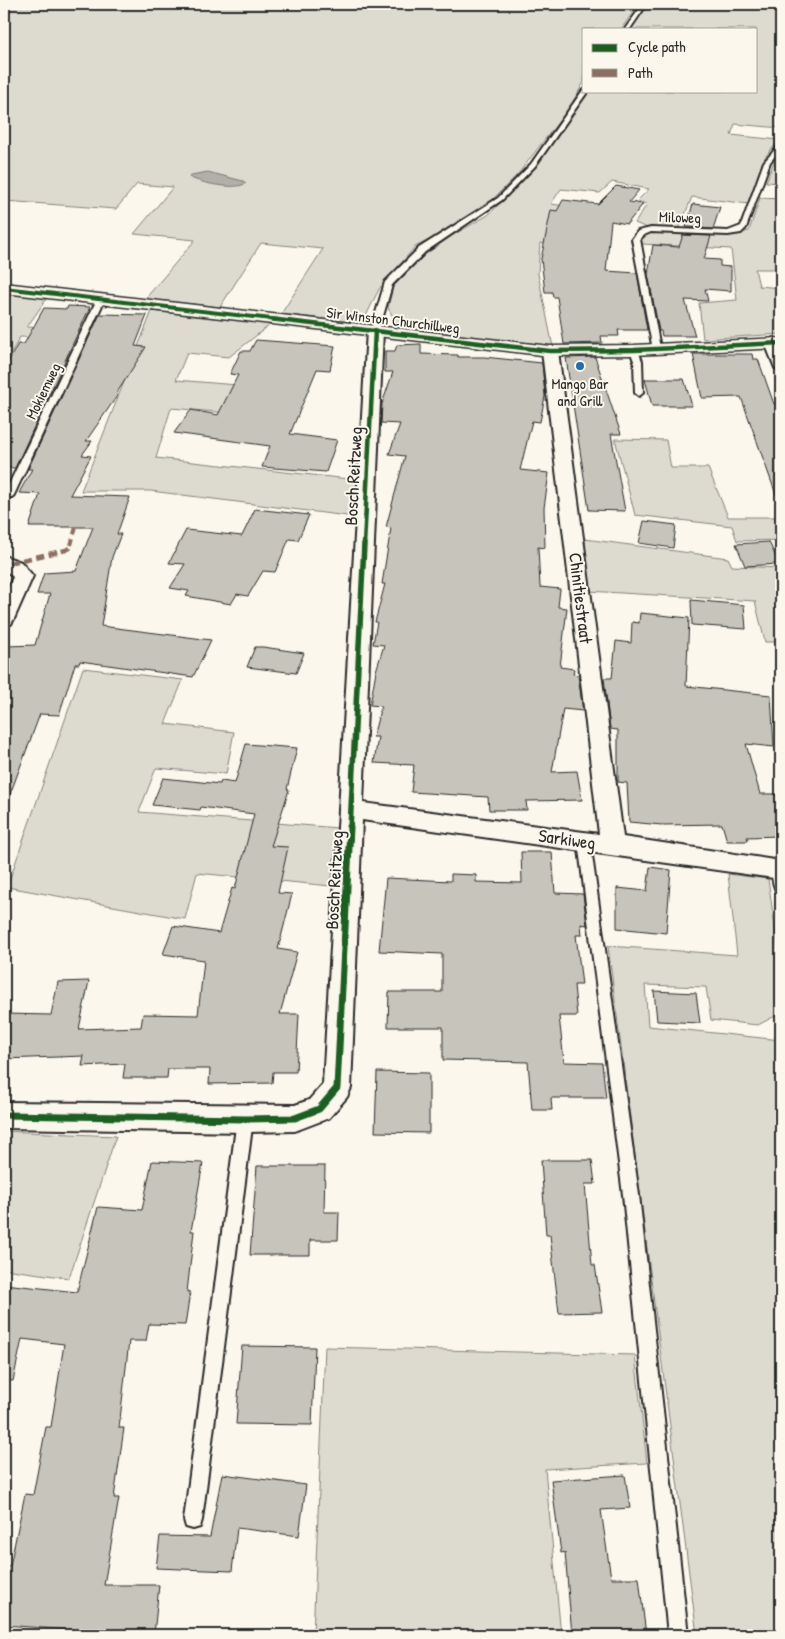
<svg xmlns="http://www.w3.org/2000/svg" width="785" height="1639" font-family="'Patrick Hand',sans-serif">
	<rect width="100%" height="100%" fill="#fbf7ec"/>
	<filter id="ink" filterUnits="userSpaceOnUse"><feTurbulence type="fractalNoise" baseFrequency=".02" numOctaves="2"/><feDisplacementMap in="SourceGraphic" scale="10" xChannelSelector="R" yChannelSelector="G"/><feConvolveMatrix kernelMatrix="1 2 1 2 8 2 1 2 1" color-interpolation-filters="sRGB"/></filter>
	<g filter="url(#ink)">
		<!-- green -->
		<g fill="#dddad0" stroke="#84827e">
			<path d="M4,4H639L621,29H584V82L570,107L518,174L487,205L441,234L415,247L379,289L366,316L357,322H350L281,314L323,249L261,243L220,307L145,299L195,240L134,234L173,187L137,184L116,209L4,201Z"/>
			<path d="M649,4H781V128L735,124L731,135L779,140L765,157L749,204L692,197L679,229L647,228L635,223L647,204L637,201L649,189L612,182L600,193L561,189L551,204L565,206L556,245L540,243L538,274L553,347L400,329L388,308L393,287L426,254L453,235L488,215L520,184L586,91H756V29H631Z"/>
			<path d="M775,159H781V183L766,182Z"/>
			<path d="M760,198L781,199V269H755L759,286L781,288V334L703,339L699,303L737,300L731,249L642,244L641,240L644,235L652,232L724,236L749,231Z"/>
			<path d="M4,293L47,298L27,327L85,330L79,339L20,337L4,366Z"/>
			<path d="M152,311L271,324L229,357L187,353L176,380L261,387L250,415L171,408L156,458L358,480L355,517L151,491H81Z"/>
			<path d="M615,439L666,440L671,468H708L728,517H781V540L737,541L732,526L635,515Z"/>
			<path d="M585,539L728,558L732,566L781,568V642H765L755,601L588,591Z"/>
			<path d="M83,668L183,680L165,724L234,732L226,774L156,768L139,812L338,828L331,886L197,873L185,919L7,887Z"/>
			<path d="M728,874L768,879L781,970V1013L758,1025L711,1020L706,987L645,985L648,1026L781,1040V1635H697L608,946L737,955Z"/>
			<path d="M4,1131L116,1136L69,1278L4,1269Z"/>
			<path d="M325,1347L635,1355L647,1463L545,1469L561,1635H313Z"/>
		</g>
		<!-- water -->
		<path fill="#b1afa7" stroke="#7b7a75" d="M208,172L243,181L246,183C237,191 199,183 189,177L191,175Z"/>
		<!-- building -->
		<g fill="#c7c4bc" stroke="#2b2b2b">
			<path d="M616,186L639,190L629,202L643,204L627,224L611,221L606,271L637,273L647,330H618L619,336H601L602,343L564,344L557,297H553L552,292H545L541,259L551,210L557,211L563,200L598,204Z"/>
			<path d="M693,204L720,207L713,229L686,227Z"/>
			<path d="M683,235L711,236L704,259L720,260V266L731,267V291L705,289L708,301L685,300L695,336H662L661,331H659L648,274L653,245L679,247Z"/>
			<path d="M68,306L90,307L15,468H4V369L18,344H24L44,308L67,309Z"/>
			<path d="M100,314L147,315L135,346L146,347L118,391L117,396L86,441H92L82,455L91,456L70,495L130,497L117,534H121L112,557L101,626L211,640L193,677L80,661L79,664H75L59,715L40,714L6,805H4V657L7,646L35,645L50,594H37L44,573L76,571L93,527H29L40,494L19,493L32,469H28Z"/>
			<path d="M256,340L335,346L330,370L317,369L290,434L337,440L326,472L262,467L270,446L174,433L191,410L218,415L238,375L230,374L241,351H250Z"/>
			<path d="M421,344V354L458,355V357H484L542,363L545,396L540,422L532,421L520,470L549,473L544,508L545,548L538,547L540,587L560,589L558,607L567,608L560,667L574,669L573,674L578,675L583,711L563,709L552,772L577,771L582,800L526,801L527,810H489L488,797L411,792L414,765L374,763L378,737H373L381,706L370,705L376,671L384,645L373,644L377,622H375L385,584H382L391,528L386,527L405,456L389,454L400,424L381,423L382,404L393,372H385V351H395L397,345Z"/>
			<path d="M693,354H752L753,359H758L774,404H781V499L778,500L741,397L702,398Z"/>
			<path d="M595,357L621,434H611L625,511L589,510L566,358Z"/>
			<path d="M645,379H684L692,406H652Z"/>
			<path d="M255,509L309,515L298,540L289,539L275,572L263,571L248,596L237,594L231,604L186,596L189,591L170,588L185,564L169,563L186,530L242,536Z"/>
			<path d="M644,521L676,525L673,548L639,543Z"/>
			<path d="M769,542L779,564L745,566L736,544Z"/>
			<path d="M691,600L744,605L746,629L692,625Z"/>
			<path d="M640,613L689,618L686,686L771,695L774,747L746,744L760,794H781V836L747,837L748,841H727L722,824L662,825L629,822L627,783L618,782V730L610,729L604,678H612L616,641L631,643L632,622L639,623Z"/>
			<path d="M255,647H263L304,653L296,673L247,667Z"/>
			<path d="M246,744L297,748L287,789L289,790L271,846L288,847L278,893L292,894L278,949L297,952L280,1014H299L296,1072H273L272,1083L209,1084L210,1069H168L167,1078H123L125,1064L82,1066L84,1056L4,1059V1014L51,1015L58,982L89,981L79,1029L141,1027L143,1014L198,1015L204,960L163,954L173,926L219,933L232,888L235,889L254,814L201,807L200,810L152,805L163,778L220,784L221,781L235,783Z"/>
			<path d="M521,852H552L555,893L583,894L587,925L581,924L582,935H576L582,985H574L577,1016H559L564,1062L602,1063L606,1098H551L552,1110H532L528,1062L443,1060V1027H388L389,992H442V954L379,951L386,878L451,881V874L476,875V882L522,883Z"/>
			<path d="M650,867L671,870L666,933L617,928V888L647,891Z"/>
			<path d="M654,991L696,993L700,1023L657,1021Z"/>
			<path d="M377,1072L429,1073V1133L375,1132Z"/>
			<path d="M541,1160H592L595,1184H585L592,1265H595L602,1312L559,1313L550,1235H546Z"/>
			<path d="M152,1161L203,1163L191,1231H194L187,1292H190L185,1325L149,1324L146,1341H129L119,1428H124L114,1498H119L104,1585H159L154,1635H69L70,1630L4,1625V1565L10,1566L25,1494L33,1495L46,1427H51L64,1344L22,1339L13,1381L4,1380V1284L77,1292L98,1207L142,1210Z"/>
			<path d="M257,1166H325L324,1212H339L338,1240H310V1255H250Z"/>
			<path d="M242,1346L315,1347L312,1425L236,1424Z"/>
			<path d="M222,1474L306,1485L299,1536L237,1528L232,1571L156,1568L160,1536L210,1537Z"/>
			<path d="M625,1475L630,1508L601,1510L611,1578H639L646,1635H572L565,1552L561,1553L551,1480Z"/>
		</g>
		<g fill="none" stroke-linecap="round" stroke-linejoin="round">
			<!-- service casing -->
			<g stroke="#2b2b2b" stroke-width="4">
				<g id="service">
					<path d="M643,4H647L630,29H625Z"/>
					<path d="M583,90L588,91L535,166L502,200L425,252L392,285L379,330L372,332L371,330L385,282L419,248L498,198L531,164Z"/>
					<path d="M781,143V149L770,162L746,228L741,233L728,235L651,232L644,235L640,239L660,348L653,350L632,239L638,231L651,228L728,231L741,226L764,162Z"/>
					<path d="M98,297L105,299L14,495L12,497H6L4,495Z"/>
					<path d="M631,348H637L642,361L643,393L639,396L635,393L634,361L630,350Z"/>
					<path d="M584,836L588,838L590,841L639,1195L688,1635H668L623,1195L578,841L580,838Z"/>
					<path d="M778,864L781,865V892L776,891C773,884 770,872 773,865Z"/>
					<path d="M245,1112L250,1114L253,1119L202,1520L200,1527L193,1529L186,1527L184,1520L237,1119L240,1114Z"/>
				</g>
			</g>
			<!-- minor casing -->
			<g stroke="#2b2b2b" stroke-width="4">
				<g id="minor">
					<path d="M375,325L380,327L383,330L363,803L599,834L542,351L545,348H555L558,351L623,837L781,861V879L362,820L351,1088L347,1097L329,1118L295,1131L245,1132L4,1128V1102L295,1105L309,1100L323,1084L367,330L370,327Z"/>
					<path d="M773,338L778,340L781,344V370L775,368L765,343L768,340Z"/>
					<path d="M4,556L21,562L33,576L14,619L11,624L4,625V597L13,577L4,569Z"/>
				</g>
			</g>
			<!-- tertiary casing -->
			<g stroke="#2b2b2b" stroke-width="3">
				<path id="tertiary" d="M4,283L550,346L634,345L781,338V348L634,355L550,356L4,293Z"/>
			</g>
			<!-- service -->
			<use href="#service" fill="#fbf7ec" fill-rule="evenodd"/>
			<!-- minor -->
			<use href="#minor" fill="#fbf7ec" fill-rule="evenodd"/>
			<!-- tertiary -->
			<use href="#tertiary" fill="#fbf7ec" fill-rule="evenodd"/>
			<!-- quiet-far1 -->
			<path stroke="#8d6e63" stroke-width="4" stroke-dasharray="7 4" stroke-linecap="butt" d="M71,545L76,527"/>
			<!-- quiet -->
			<path stroke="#8d6e63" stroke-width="4.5" stroke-dasharray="9 4.5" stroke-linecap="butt" d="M9,563L66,550L70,548L71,544"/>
			<!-- cycleway-far3 casing -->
			<g stroke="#fbf7ec" stroke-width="5.5">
				<path id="cycleway-far3" d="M4,288L280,320"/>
			</g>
			<!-- cycleway-far2 casing -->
			<g stroke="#fbf7ec" stroke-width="7">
				<g id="cycleway-far2">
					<path d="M269,319L550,351L634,350L781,343"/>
					<path d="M364,545L375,330"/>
				</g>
			</g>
			<!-- cycleway-far1 casing -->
			<g stroke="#fbf7ec" stroke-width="8">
				<path id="cycleway-far1" d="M350,829L364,544"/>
			</g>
			<!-- cycleway casing -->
			<g stroke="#fbf7ec" stroke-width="10">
				<path id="cycleway" d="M4,1115L245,1119L295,1118L319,1109L337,1088L350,827"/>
			</g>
			<!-- cycleway-far3 -->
			<use href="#cycleway-far3" stroke="#1b5e20" stroke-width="4"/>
			<!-- cycleway-far2 -->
			<use href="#cycleway-far2" stroke="#1b5e20" stroke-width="4.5"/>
			<!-- cycleway-far1 -->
			<use href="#cycleway-far1" stroke="#1b5e20" stroke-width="5.5"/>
			<!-- cycleway -->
			<use href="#cycleway" stroke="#1b5e20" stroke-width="7"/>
		</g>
	</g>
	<!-- markers -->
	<circle fill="#1f6fb2" stroke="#fbf7ec" stroke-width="2" cx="580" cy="366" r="5"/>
	<g text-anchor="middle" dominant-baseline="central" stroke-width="4" stroke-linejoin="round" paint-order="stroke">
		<!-- far-street labels -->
		<g font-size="15" fill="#2b2b2b" stroke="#fbf7ec">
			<text transform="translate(680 217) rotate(2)">Miloweg</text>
			<text transform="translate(393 320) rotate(7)">Sir Winston Churchillweg</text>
			<text transform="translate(43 391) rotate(-64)">Mokiemweg</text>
		</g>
		<!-- far-poi labels -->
		<g font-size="15" fill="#2b2b2b" stroke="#fbf7ec">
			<text x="580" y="383">Mango Bar<tspan x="580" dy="17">and Grill</tspan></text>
		</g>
		<!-- street labels -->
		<g font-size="18" fill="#2b2b2b" stroke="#fbf7ec">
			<text transform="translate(353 476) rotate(-87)">Bosch Reitzweg</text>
			<text transform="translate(581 598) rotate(83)">Chinitiestraat</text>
			<text transform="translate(567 839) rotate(8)">Sarkiweg</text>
			<text transform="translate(334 880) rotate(-87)">Bosch Reitzweg</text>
		</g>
	</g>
	<!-- margin -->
	<rect width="785" height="1639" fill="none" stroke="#fbf7ec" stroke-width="20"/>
	<rect x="10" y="10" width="765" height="1619" fill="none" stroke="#2b2b2b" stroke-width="2" filter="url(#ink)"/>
	<!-- legend -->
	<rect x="582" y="28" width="175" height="65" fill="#fbf7ec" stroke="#a8a59f"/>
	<rect x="592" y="44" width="25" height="8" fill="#1b5e20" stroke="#a8a59f"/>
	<text x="628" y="52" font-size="15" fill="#2b2b2b">Cycle path</text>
	<rect x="592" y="69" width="25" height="8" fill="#8d6e63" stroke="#a8a59f"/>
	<text x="628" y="78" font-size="15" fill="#2b2b2b">Path</text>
</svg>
